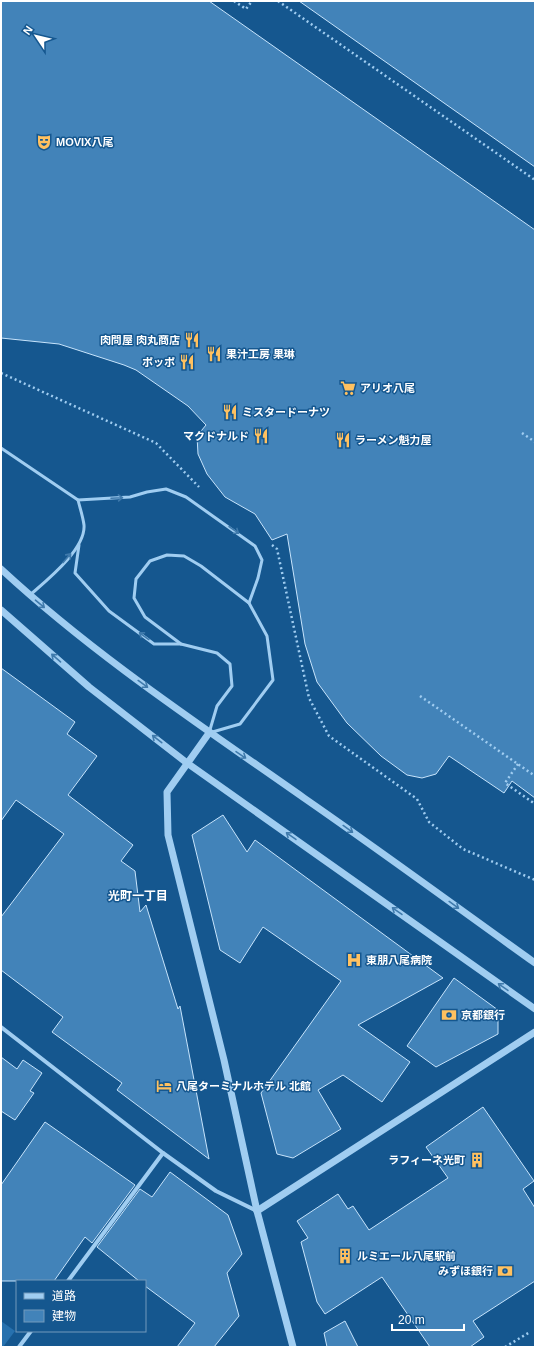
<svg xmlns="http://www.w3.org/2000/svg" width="536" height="1348" font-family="Arial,'Noto Sans JP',sans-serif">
	<rect width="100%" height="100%" fill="#15578f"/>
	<!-- green -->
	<path fill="#2771ae" d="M1,1321L15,1331L3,1347H1Z"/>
	<!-- building -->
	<g fill="#4283b9" stroke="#c7e4fc">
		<path d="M1,1H209L535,230V798L512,781L504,793L449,756L436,774L422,778L407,775L381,756L347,723L317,682L305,644L287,534L272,540L255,514L225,497L207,474L198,454L197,436L206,425L188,406L136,370L124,365L59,344L1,338Z"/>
		<path d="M299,1H535V167Z"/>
		<path d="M1,668L75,722L67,734L97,756L68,795L133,845L121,861L135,871L140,912L146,905L178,1009L180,1006L209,1159L117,1090L122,1083L52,1032L63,1017L1,970V917L64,834L16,800L1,821Z"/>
		<path d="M223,815L247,852L255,840L443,978L358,1025L410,1062L382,1102L343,1075L318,1090L341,1129L293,1158L277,1154L261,1093L341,981L263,927L240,963L220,950L192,835Z"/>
		<path d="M454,978L498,1010V1034L436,1067L407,1046Z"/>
		<path d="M1,1057L17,1069L23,1060L42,1073L30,1091L34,1093L15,1120L1,1111Z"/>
		<path d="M483,1107L534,1181L523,1189L535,1208V1281L473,1321L484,1337L470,1347H430L382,1277L325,1314L317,1302L301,1242L308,1238L297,1221L338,1194L348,1209L353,1206L369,1230L448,1178L426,1147Z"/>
		<path d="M45,1122L135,1185L92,1243L85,1237L54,1281H1V1185Z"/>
		<path d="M170,1172L228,1215L242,1254L227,1273L239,1316L214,1347H177L195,1323L145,1286V1281H139L97,1247L140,1189L152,1197Z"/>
		<path d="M345,1321L358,1347H327L324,1333Z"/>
	</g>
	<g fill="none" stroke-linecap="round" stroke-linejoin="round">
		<!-- path -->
		<g stroke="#a0cdf1" stroke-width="2.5" stroke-dasharray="2 3" stroke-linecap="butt">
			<path d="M234,1L246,9L252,1"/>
			<path d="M278,1L535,180"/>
			<path d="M1,373L156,443L199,487"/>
			<path d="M522,433L535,442"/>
			<path d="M272,545L277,549L309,698L329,736L417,799L429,822L463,849L535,880"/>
			<path d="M420,696L535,776"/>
			<path d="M518,764L505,783L535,804"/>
			<path d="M505,1347L530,1332"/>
		</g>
		<!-- service -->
		<g stroke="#a0cdf1" stroke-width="3">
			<path d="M1,448L78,500L130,497L147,492L166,489L186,497L255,546L262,560L258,578L249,603"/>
			<path d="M79,545L75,573L109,611L154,644H181"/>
			<path d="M167,555L184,556L201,566L249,603L267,636L273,680L240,724L209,733L217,706L232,686L230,664L217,653L181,644L145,617L134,598L136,579L150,561Z"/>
			<path d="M30,595C47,580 86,549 84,525C83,517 80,508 78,500"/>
		</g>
		<!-- minor -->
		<g stroke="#a0cdf1" stroke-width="4">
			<path d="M1,1027L163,1153L216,1191L257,1211"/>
			<path d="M68,1281L163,1153"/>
			<path d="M19,1347L31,1331"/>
		</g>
		<!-- tertiary -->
		<g stroke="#a0cdf1" stroke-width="7">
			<path d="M1,569C94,655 200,725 304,798C382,852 458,908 535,963"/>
			<path d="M1,610L89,687L187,763L535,1009"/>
			<path d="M209,733L167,792L168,835L224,1060L257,1211L293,1347"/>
			<path d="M257,1211L535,1032"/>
		</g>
	</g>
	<!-- one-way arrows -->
	<defs><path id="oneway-shaft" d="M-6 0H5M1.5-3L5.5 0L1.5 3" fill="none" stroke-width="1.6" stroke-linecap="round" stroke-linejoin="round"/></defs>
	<g stroke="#3f7aac">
		<use href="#oneway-shaft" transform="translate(117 498) rotate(-3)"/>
		<use href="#oneway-shaft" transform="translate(234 530) rotate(35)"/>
		<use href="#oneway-shaft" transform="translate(67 558) rotate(-49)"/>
		<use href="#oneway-shaft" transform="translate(40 604) rotate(40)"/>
		<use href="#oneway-shaft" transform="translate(144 636) rotate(-144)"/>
		<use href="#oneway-shaft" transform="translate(56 658) rotate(-139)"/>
		<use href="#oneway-shaft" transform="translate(143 684) rotate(36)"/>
		<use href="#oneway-shaft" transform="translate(157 739) rotate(-142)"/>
		<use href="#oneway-shaft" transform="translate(241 755) rotate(34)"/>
		<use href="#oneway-shaft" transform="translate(348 829) rotate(36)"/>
		<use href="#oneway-shaft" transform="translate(291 836) rotate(-145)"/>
		<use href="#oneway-shaft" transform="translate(454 905) rotate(36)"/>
		<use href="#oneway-shaft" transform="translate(397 911) rotate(-145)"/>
		<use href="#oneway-shaft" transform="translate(503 987) rotate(-145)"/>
	</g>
	<!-- icons -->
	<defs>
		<g id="theatre-bare" transform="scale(1.2)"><path d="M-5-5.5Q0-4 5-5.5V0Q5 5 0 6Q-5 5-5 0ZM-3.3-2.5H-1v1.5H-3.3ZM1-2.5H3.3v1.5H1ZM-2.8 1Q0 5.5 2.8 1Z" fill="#ffc160" stroke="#15578f" stroke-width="2.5" paint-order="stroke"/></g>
		<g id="restaurant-bare" transform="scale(1.2)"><path d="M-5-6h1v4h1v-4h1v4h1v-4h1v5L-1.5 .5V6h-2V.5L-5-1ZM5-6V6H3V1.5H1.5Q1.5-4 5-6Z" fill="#ffc160" stroke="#15578f" stroke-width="2.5" paint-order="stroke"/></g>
		<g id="supermarket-bare" transform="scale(1.2)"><path d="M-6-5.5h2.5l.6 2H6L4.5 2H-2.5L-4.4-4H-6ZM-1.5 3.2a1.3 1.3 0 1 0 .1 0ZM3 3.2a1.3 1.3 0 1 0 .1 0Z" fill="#ffc160" stroke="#15578f" stroke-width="2.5" paint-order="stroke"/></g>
		<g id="hospital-bare" transform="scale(1.2)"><path d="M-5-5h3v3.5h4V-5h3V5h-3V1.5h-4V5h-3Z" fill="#ffc160" stroke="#15578f" stroke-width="2.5" paint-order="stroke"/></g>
		<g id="bank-bare" transform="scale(1.2)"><path d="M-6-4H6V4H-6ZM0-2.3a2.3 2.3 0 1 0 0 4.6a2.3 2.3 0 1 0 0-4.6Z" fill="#ffc160" stroke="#15578f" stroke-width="2.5" paint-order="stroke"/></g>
		<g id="hotel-bare" transform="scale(1.2)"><path d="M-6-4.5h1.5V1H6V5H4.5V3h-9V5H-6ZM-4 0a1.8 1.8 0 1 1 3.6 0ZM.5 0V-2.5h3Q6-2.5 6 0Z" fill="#ffc160" stroke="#15578f" stroke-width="2.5" paint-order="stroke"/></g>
		<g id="building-bare" transform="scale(1.2)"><path d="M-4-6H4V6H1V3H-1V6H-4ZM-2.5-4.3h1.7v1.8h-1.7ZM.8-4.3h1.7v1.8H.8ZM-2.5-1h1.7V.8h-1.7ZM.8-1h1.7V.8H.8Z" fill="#ffc160" stroke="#15578f" stroke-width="2.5" paint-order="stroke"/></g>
	</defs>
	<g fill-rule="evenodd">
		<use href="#theatre-bare" x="44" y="142"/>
		<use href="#restaurant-bare" x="192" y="340"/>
		<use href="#restaurant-bare" x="214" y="354"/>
		<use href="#restaurant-bare" x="187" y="362"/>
		<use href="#supermarket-bare" x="348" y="388"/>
		<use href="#restaurant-bare" x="230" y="412"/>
		<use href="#restaurant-bare" x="261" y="436"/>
		<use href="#restaurant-bare" x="343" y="440"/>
		<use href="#hospital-bare" x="354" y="960"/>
		<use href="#bank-bare" x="449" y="1015"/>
		<use href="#hotel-bare" x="164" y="1086"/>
		<use href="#building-bare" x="477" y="1160"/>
		<use href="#building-bare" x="345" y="1256"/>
		<use href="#bank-bare" x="505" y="1271"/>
	</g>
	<g text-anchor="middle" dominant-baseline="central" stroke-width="3" stroke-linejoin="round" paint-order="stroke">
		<!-- poi labels -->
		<g font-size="11" font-weight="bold" fill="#fff" stroke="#15578f" text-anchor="start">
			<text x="56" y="142">MOVIX八尾</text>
			<text x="180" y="340" text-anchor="end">肉問屋 肉丸商店</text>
			<text x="226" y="354">果汁工房 果琳</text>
			<text x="175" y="362" text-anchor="end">ポッポ</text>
			<text x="360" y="388">アリオ八尾</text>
			<text x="242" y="412">ミスタードーナツ</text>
			<text x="249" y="436" text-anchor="end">マクドナルド</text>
			<text x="355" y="440">ラーメン魁力屋</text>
			<text x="366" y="960">東朋八尾病院</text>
			<text x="461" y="1015">京都銀行</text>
			<text x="176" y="1086">八尾ターミナルホテル 北館</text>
			<text x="465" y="1160" text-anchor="end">ラフィーネ光町</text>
			<text x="357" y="1256">ルミエール八尾駅前</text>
			<text x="493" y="1271" text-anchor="end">みずほ銀行</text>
		</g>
		<!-- neighbourhood labels -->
		<g font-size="12" font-weight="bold" fill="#fff" stroke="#15578f">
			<text x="138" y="896">光町一丁目</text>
		</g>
	</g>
	<!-- border -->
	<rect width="536" height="1348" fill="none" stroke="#ffffff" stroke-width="4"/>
	<!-- legend -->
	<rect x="16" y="1280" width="130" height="52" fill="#15578f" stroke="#739abc"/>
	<rect x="24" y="1293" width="20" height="6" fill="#a0cdf1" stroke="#739abc"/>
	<text x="52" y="1300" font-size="12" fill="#ffffff">道路</text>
	<rect x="24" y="1310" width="20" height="12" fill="#4283b9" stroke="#739abc"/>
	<text x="52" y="1320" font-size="12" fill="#ffffff">建物</text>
	<!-- north arrow -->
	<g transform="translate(36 36) rotate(305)" stroke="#15578f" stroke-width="3" paint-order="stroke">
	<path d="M0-3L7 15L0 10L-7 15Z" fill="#ffffff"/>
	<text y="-6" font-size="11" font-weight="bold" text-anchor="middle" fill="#ffffff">N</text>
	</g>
	<!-- scale -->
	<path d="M392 1324v6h72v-6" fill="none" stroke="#ffffff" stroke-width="2"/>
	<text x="398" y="1324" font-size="12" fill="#ffffff" stroke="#15578f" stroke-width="3" paint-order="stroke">20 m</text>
</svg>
